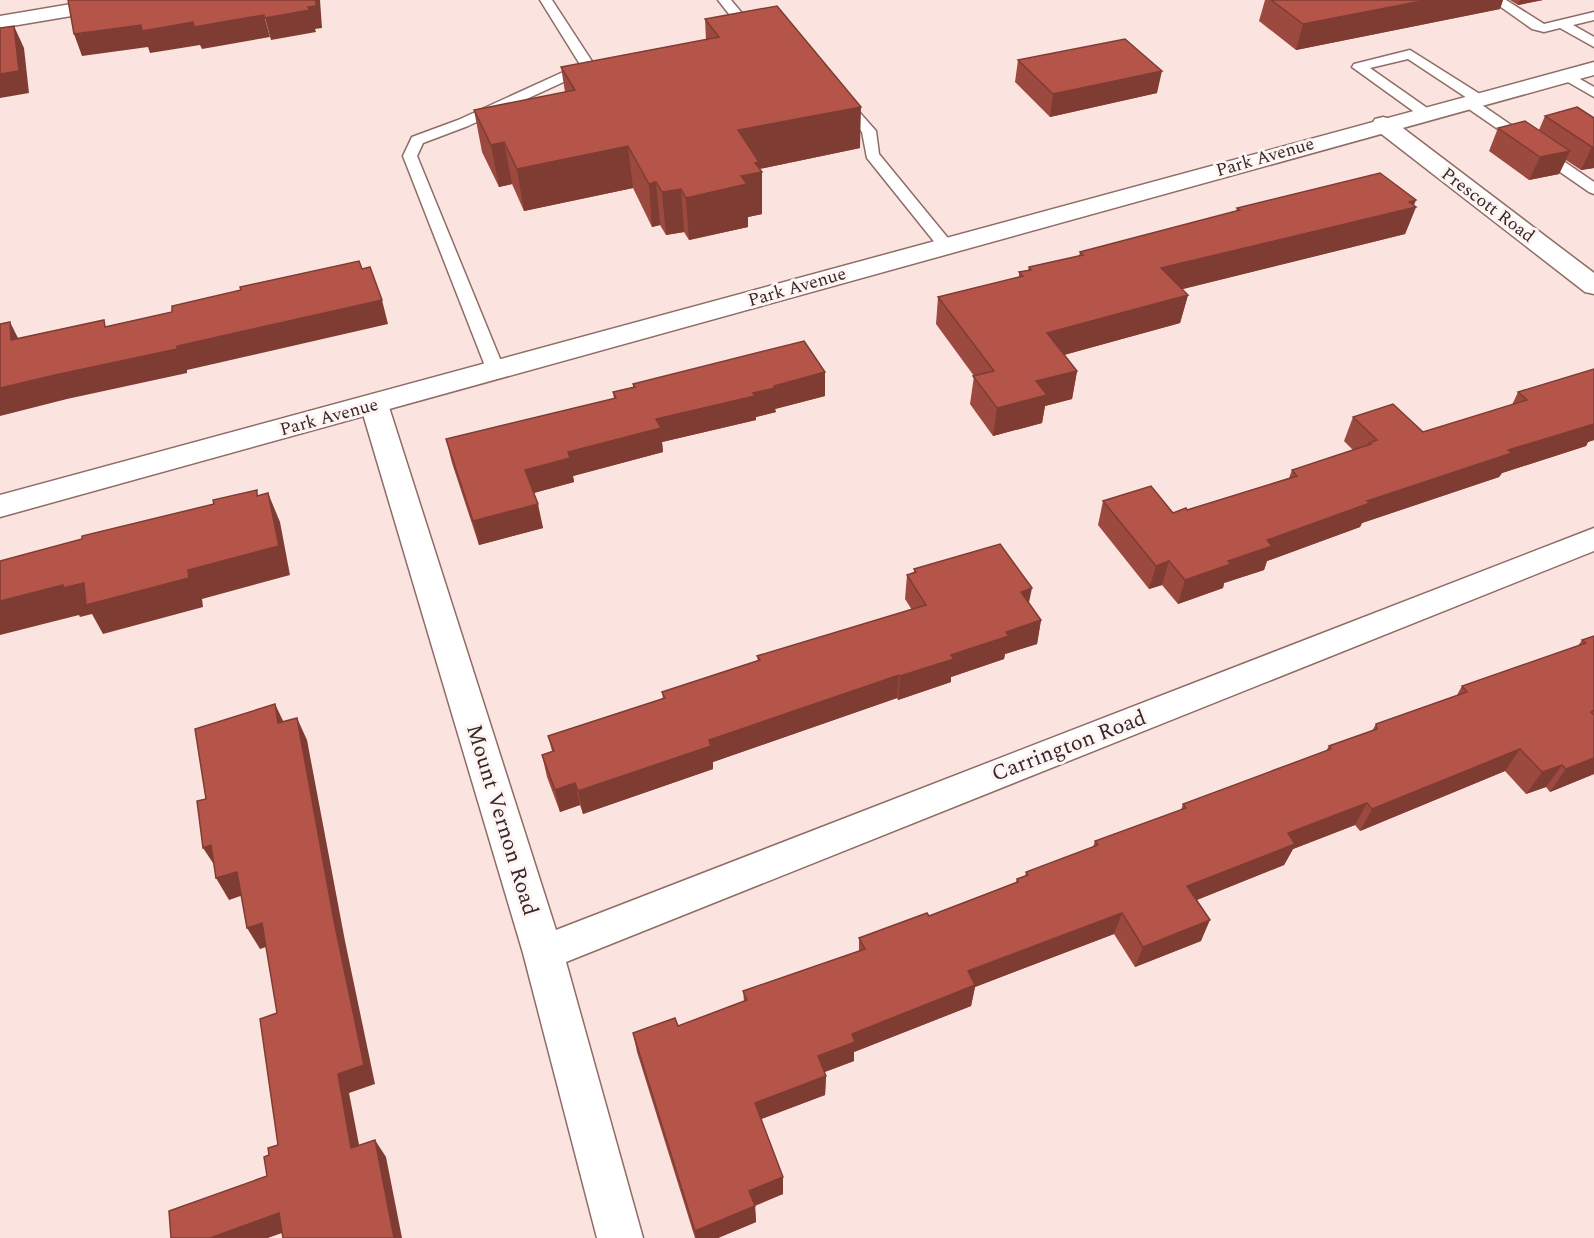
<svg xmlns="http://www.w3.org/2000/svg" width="1594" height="1238" font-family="Spectral,serif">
	<rect width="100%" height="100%" fill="#fbe3df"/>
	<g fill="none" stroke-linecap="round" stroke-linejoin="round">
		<!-- service casing -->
		<g stroke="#8f6c66" stroke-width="3">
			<g id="service">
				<path d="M540,0H552L597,69L595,72L581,74L468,126L423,143L417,156L505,371L502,375H490L487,371L403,156L412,137L458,120L572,68L581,66Z"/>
				<path d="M718,0H731L757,31L759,34L757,37H747Z"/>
				<path d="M1491,0H1506L1544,24L1594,12V20L1573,25L1594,37V47L1560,28L1544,32L1532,29Z"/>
				<path d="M1410,50L1483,96L1485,99L1479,103L1594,182V194L1589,192L1463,105L1461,102L1467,98L1408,59L1370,68L1430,110L1432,113L1430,116H1420L1352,67L1354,64Z"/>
				<path d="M1566,71L1594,87V97L1561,78L1559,75L1561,72Z"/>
				<path d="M841,96L846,97L876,131L879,154L952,243L954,246L952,249H940L867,158L862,132L834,100Z"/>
			</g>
		</g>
		<!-- minor casing -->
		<g stroke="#8f6c66" stroke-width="3">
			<g id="minor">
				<path d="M95,0H141L138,4L131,6L0,28V16Z"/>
				<path d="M1383,117L1391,119L1594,273V294L1585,292L1375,129L1372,124L1375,119Z"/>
				<path d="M374,395L384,397L388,404L556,930L1594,528V551L566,962L643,1238H597L523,953L360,404L364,397Z"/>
			</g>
		</g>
		<!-- secondary casing -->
		<g stroke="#8f6c66" stroke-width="3">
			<path id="secondary" d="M1594,62V75L0,517V495Z"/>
		</g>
		<!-- service -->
		<use href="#service" fill="#fff" fill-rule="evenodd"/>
		<!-- minor -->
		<use href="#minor" fill="#fff" fill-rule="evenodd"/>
		<!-- secondary -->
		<use href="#secondary" fill="#fff" fill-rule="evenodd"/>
	</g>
	<!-- wall -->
	<g fill="#9c493f">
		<path d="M1265,0H1503L1500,9L1296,50L1259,21Z"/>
		<path d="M1510,0H1543L1518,5Z"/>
		<path d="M705,19L860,148L759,169L762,172V214L748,217V227L689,240L684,232L666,235L660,225L652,227L633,188L524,211L512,184L499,187L482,152L474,110L565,92L561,67L706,40Z"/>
		<path d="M1018,60L1157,93L1050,117L1015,82Z"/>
		<path d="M1545,116L1594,118V168L1581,170L1566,160L1559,174L1529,180L1489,151L1498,128L1539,130Z"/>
		<path d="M1414,206L1416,207L1405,234L1182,289L1188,295L1180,323L1064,355L1077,371L1072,399L1045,406L1042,423L993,436L970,404L974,376L936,324L938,297L1019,277V272L1028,270L1029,267L1079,256L1080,252L1236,211L1237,208Z"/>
		<path d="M1594,369V440L1588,442L1586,446L1502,473L1499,477L1362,523L1360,527L1267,561L1264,570L1224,583L1223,588L1178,604L1162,585L1149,589L1098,525L1103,501L1173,513L1187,510L1289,478L1292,470L1353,450L1344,441L1353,417L1423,432L1512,405L1518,392Z"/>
		<path d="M825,372V396L775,409L776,412L756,417V420L662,442L663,452L573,476L574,482L534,493L543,528L479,545L452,463L446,439L614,399L613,392L633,387V384Z"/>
		<path d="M914,569L1029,603L1041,620L1037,644L1005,654L1004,659L951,677V682L898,700L897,698L713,762V769L583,814L580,805L560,812L547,777L542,755L552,751L548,736L663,699L662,692L758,661L757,656L912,610L905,599L907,575L914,573Z"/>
		<path d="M1594,636V774L1550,792L1546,787L1526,794L1505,771L1360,831L1355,825L1293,849L1284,865L1197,900L1201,941L1135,967L1114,934L975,987L971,1006L854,1052V1061L824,1072L826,1076L825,1095L761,1119L783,1177V1194L755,1206L756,1222L718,1238H695L637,1052L633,1033L678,1026L744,1001L743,991L859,951V938L929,916L1016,882L1017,879L1025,876L1026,872L1093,847L1095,841L1181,810L1183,804L1326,751L1329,746L1372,731L1376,724L1457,695L1462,686L1578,646L1582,640Z"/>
	</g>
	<!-- shaded-wall -->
	<g fill="#7f3c33">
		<path d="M316,0H320L322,28L315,29L316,32L271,40L265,18L308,7Z"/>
		<path d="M1427,0H1503L1500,9L1296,50L1303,24Z"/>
		<path d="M1520,0H1543L1518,5Z"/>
		<path d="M264,15L270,37L202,49L200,45L150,53L148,47L82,56L74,34L141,25L193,22Z"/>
		<path d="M14,26L24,48L29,93L0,98V74Z"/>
		<path d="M1162,71L1157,93L1050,117L1053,94Z"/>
		<path d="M861,107L860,148L759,169L762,172V214L748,217V227L689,240L686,198L738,130Z"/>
		<path d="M504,142L512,184L499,187L491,145Z"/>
		<path d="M628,146L633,188L524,211L517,169Z"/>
		<path d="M1592,147H1594V168L1581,170Z"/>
		<path d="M1570,151L1559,174L1529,180L1540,157Z"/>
		<path d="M656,182L660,225L652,227L649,184Z"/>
		<path d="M681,189L684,232L666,235L662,192Z"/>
		<path d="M1416,200L1413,208L1416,207L1405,234L1155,296L1161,268Z"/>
		<path d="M1188,295L1180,323L1042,361L1047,333Z"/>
		<path d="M382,300L388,324L187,370V373L67,399L0,416V388L177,346Z"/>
		<path d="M10,322L22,346L11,340Z"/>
		<path d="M1077,371L1072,399L1045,406L1042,423L993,436L997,408L1036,381Z"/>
		<path d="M825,372V396L775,409L776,412L756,417V420L662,442L663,452L573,476L574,482L530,494L525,470L656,419L753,393L774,386Z"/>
		<path d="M1594,424V440L1588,442L1586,446L1502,473L1499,477L1362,523L1360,527L1267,561L1264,570L1224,583L1223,588L1178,604L1185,580L1228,561L1267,540L1367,501L1508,450Z"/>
		<path d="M268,493L280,522L290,575L202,599L203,607L103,634L92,614L80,617L79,615L0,635V601L63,585L188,570Z"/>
		<path d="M538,504L543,528L479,545L473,521Z"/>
		<path d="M1169,561L1162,585L1149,589L1156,566Z"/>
		<path d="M1032,588L1027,612L1021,592Z"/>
		<path d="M1041,620L1037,644L1005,654L1004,659L951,677V682L898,700L900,676L1006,632Z"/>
		<path d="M899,675L897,698L713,762V769L583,814L578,791L709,740Z"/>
		<path d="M275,704L286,727L278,723Z"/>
		<path d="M297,718L307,740L345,941L375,1084L349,1093L363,1165L351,1148L338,1074L334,921Z"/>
		<path d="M1520,749L1505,771L1360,831L1372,809Z"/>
		<path d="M1594,758V774L1550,792L1566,769Z"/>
		<path d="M1562,765L1546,787L1526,794L1542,772Z"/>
		<path d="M575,783L580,805L560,812L555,790Z"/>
		<path d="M1367,803L1355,825L1293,849L1284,865L1179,907L1187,886L1288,833Z"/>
		<path d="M211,845L217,869L203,848Z"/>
		<path d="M237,872L249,893L229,900L216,878Z"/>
		<path d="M1122,913L1114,934L975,987L971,1006L854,1052V1061L817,1075L818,1056L852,1034L968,971Z"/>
		<path d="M1210,920L1201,941L1135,967L1143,947Z"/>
		<path d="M262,923L275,944L260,949L247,928Z"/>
		<path d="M826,1076L825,1095L756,1121L755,1103Z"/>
		<path d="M375,1140L386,1157L402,1238H394Z"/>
		<path d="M783,1177V1194L750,1207L749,1191Z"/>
		<path d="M755,1206L756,1222L718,1238H696L695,1231Z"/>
		<path d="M279,1213L293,1229L268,1238H210Z"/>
	</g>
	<!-- building -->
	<g fill="#b55549" stroke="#7f3c33" stroke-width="1.5">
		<path d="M68,0H316V6L308,7L310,10L265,18L264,15L194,27L193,22L142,31L141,25L74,34Z"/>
		<path d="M1271,0H1427L1303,24Z"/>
		<path d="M777,6L861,107L738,130L759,162L755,163L762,172L741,176L747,184L686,198L681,189L662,192L656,182L649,184L628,146L517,169L504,142L491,145L474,110L575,90L561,67L719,37L705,19Z"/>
		<path d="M14,26L19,71L0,74V28Z"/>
		<path d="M1125,39L1162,71L1053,94L1018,60Z"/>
		<path d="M1577,107L1594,118V147H1592L1545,116Z"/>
		<path d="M1525,121L1570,151L1540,157L1498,128Z"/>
		<path d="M1380,173L1416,200L1409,202L1416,207L1161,268L1188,295L1047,333L1077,371L1036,381L1047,395L997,408L973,376L994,371L938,297L1023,276L1019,272L1031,270L1029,267L1083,255L1080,252L1240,210L1237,208Z"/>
		<path d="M359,261L362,269L370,267L382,300L177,346V349L55,375L0,388V324L10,322L11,340L104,320L105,327L172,312V306L241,290L240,287Z"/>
		<path d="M804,341L825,372L774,386L775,388L753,393L755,396L656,419L661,428L568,452L570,458L525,470L538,504L473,521L446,439L616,398L613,392L635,387L633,384Z"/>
		<path d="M1594,369V424L1508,450L1512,453L1367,501L1370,503L1267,540L1272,546L1228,561L1231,564L1185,580L1169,561L1156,566L1103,501L1151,486L1173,513L1186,508L1187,510L1297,476L1292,470L1371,444L1369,443L1377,440L1353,417L1393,404L1423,432L1527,400L1518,392Z"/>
		<path d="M257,490V496L268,493L279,546L188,570L189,578L86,605L84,583L63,588V585L0,601V561L82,539V536L214,504L213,500Z"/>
		<path d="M1000,544L1032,588L1021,592L1041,620L1006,632L1009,636L951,655L954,659L900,676L899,675L709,740L711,746L578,791L575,783L555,790L542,755L554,751L548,736L665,698L662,692L760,660L757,656L926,605L907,575L916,572L914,569Z"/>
		<path d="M1594,636V710L1591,712L1594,715V758L1566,769L1562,765L1542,772L1520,749L1372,809L1367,803L1288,833L1295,844L1187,886L1210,920L1143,947L1122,913L968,971L975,985L852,1034L855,1042L818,1056L826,1076L755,1103L783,1177L749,1191L755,1206L695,1231L633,1033L675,1018L678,1026L747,1000L743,991L865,949L859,938L927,913L929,916L1018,882L1017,879L1028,875L1026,872L1098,845L1095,841L1186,808L1183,804L1331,749L1329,746L1377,729L1376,724L1467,692L1462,686L1586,643L1582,640Z"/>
		<path d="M275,704L278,723L297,718L334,921L364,1065L338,1074L351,1148L375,1140L394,1238H283L279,1213L210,1238H171L169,1211L267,1176L264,1157L269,1155L268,1148L278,1145L260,1019L277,1013L262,923L247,928L237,872L216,878L211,845L203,848L197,801L206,799L195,729Z"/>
	</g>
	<g text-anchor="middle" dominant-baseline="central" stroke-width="6" stroke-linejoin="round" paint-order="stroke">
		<!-- far-street labels -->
		<g font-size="18" fill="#372826" stroke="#fdf4f3">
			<text transform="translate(1265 157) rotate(-16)">Park Avenue</text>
			<text transform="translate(1488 205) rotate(37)">Prescott Road</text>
			<text transform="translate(797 287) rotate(-16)">Park Avenue</text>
			<text transform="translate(329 417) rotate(-15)">Park Avenue</text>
		</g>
		<!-- street labels -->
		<g font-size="22" fill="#372826" stroke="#fdf4f3">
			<text transform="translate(1069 746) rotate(-21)">Carrington Road</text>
			<text transform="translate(502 820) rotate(73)">Mount Vernon Road</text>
		</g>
	</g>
</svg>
